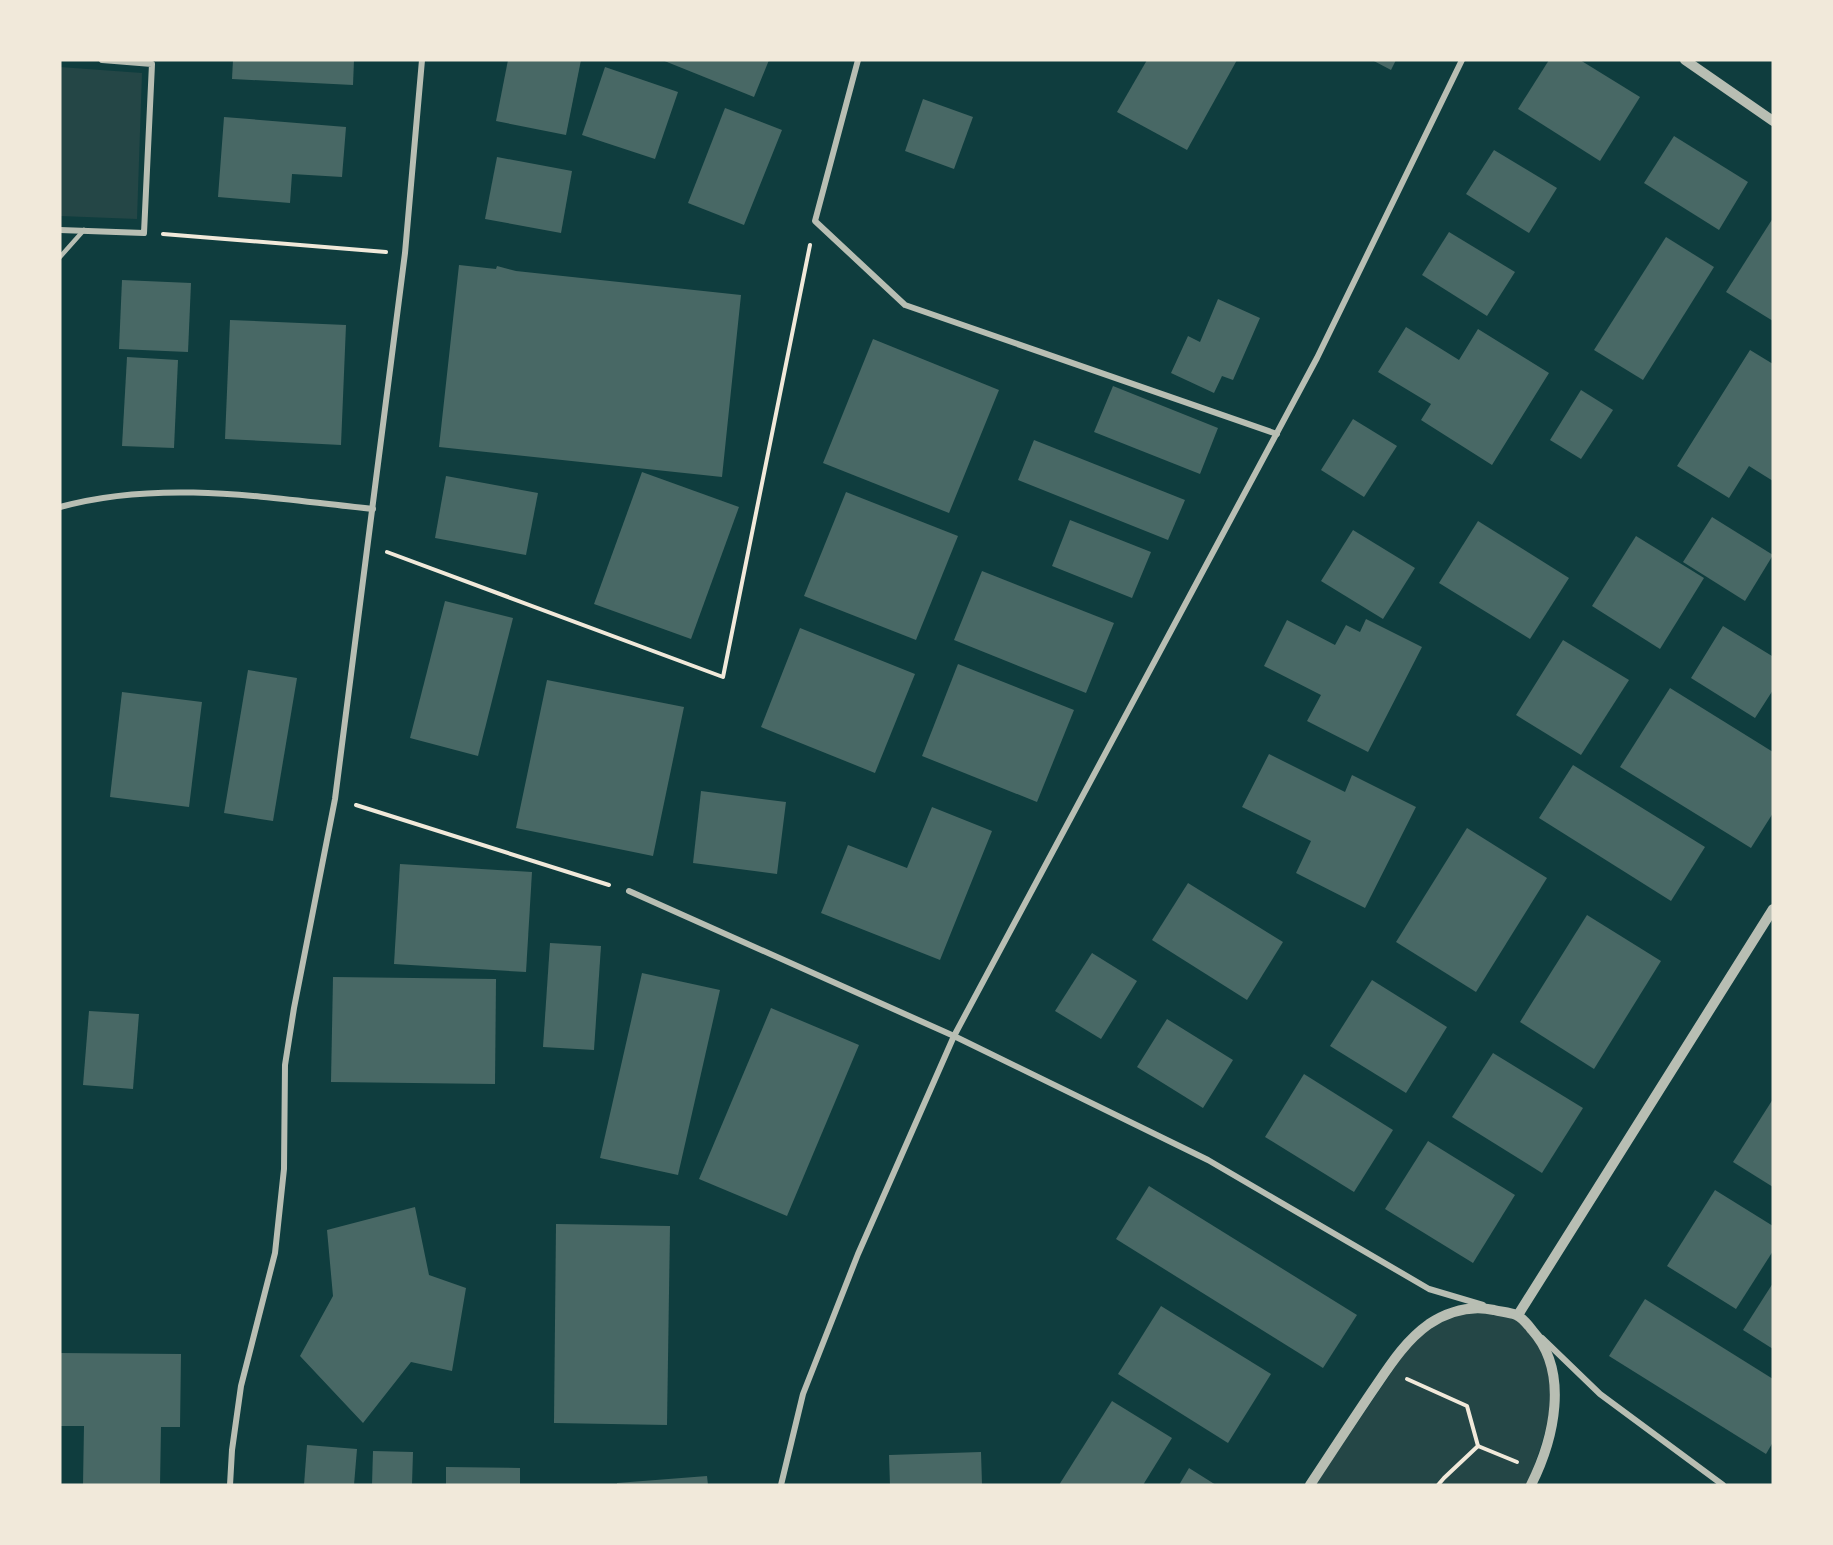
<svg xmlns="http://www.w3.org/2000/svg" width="1833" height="1545" font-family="'Roboto Serif',serif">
	<rect width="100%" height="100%" fill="#0f3d3e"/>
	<!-- green -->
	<g fill="#244646">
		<path d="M60,67L142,73L137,219L60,216Z"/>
		<path d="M1486,1313C1494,1314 1510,1314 1517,1319C1522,1322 1526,1329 1530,1333C1569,1378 1545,1436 1527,1485H1315L1412,1342L1434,1326L1457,1314Z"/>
	</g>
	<!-- building -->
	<g fill="#486865">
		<path d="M233,60H354L353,85L232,79Z"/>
		<path d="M508,60H581L566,135L496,121Z"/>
		<path d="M662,60H769L754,97Z"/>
		<path d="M1147,60H1237L1187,150L1117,112Z"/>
		<path d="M1372,60H1396L1391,70Z"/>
		<path d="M1549,60H1580L1640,97L1600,161L1518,109Z"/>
		<path d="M605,67L678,92L655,159L582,135Z"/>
		<path d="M923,99L973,117L954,169L905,151Z"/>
		<path d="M725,108L782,130L744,225L688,203Z"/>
		<path d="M224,117L346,127L342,177L292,174L290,203L218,197Z"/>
		<path d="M1674,136L1748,182L1719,230L1644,183Z"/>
		<path d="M1494,150L1557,188L1529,233L1466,194Z"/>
		<path d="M497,157L572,171L561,233L485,219Z"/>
		<path d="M1773,218V321L1726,292Z"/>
		<path d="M1449,232L1515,272L1487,316L1422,275Z"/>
		<path d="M1666,237L1714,267L1643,380L1594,350Z"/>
		<path d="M459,265L496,269L497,266L516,271L741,295L722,477L439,447Z"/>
		<path d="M122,280L191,283L188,352L119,349Z"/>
		<path d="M1218,299L1260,318L1233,380L1222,376L1214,393L1171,373L1188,336L1200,342Z"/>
		<path d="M230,320L346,325L341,445L225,439Z"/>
		<path d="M1406,327L1459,360L1478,329L1549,373L1492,465L1421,420L1431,404L1378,372Z"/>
		<path d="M873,339L999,390L949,513L823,463Z"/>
		<path d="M1750,350L1773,364V481L1749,466L1729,498L1677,466Z"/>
		<path d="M127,357L178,360L174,448L122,446Z"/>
		<path d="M1113,386L1218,428L1200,474L1094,432Z"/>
		<path d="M1581,390L1613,410L1581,459L1550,440Z"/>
		<path d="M1353,419L1397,446L1364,497L1321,470Z"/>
		<path d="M1034,440L1185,500L1168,540L1018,480Z"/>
		<path d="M642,472L739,507L691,639L594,604Z"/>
		<path d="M446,476L538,493L526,555L435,538Z"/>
		<path d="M846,492L958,536L916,640L804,596Z"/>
		<path d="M1712,517L1773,555L1745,601L1683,562Z"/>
		<path d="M1070,520L1151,552L1132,598L1052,566Z"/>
		<path d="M1478,521L1569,578L1530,639L1439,583Z"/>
		<path d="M1353,530L1415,568L1383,619L1321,581Z"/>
		<path d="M1636,536L1704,578L1660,649L1592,606Z"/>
		<path d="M982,571L1114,623L1086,693L954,640Z"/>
		<path d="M445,601L513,618L478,756L410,738Z"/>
		<path d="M1366,619L1422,647L1368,752L1307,721L1321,695L1264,666L1287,620L1335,645L1346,625L1360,632Z"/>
		<path d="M1723,626L1772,656L1773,654V690L1755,718L1691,678Z"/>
		<path d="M800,628L915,674L875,773L761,727Z"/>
		<path d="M1563,640L1629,680L1581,755L1516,715Z"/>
		<path d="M958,664L1074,710L1037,802L922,756Z"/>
		<path d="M248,670L297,678L273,821L224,813Z"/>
		<path d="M547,680L684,707L653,856L516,828Z"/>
		<path d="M1670,688L1773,752V813L1751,848L1620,767Z"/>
		<path d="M122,692L202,702L189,807L110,797Z"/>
		<path d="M1269,754L1345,792L1352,775L1416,807L1365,908L1296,873L1311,841L1242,807Z"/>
		<path d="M1573,765L1705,847L1671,901L1539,818Z"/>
		<path d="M701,791L786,802L777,874L693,863Z"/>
		<path d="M932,807L992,831L940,960L821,913L848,845L907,868Z"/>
		<path d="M1467,828L1547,878L1476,992L1396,942Z"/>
		<path d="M400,864L532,872L526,972L394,964Z"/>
		<path d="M1188,883L1283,942L1247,1000L1152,940Z"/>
		<path d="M1587,915L1661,961L1594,1069L1520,1022Z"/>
		<path d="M550,943L601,946L594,1050L543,1047Z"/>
		<path d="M1092,953L1137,981L1101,1039L1055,1011Z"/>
		<path d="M642,973L720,990L678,1175L600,1158Z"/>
		<path d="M333,977L496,979L495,1084L331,1082Z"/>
		<path d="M1372,980L1447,1027L1406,1093L1330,1046Z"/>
		<path d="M771,1008L859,1045L787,1216L699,1179Z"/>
		<path d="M89,1011L139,1014L133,1089L83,1085Z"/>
		<path d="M1167,1019L1233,1060L1203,1108L1137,1067Z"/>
		<path d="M1493,1053L1583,1108L1542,1173L1452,1117Z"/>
		<path d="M1304,1074L1393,1130L1354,1192L1265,1137Z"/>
		<path d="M1773,1099V1187L1733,1162Z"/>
		<path d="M1428,1141L1515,1195L1473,1263L1385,1209Z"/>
		<path d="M1149,1186L1357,1315L1323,1368L1116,1239Z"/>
		<path d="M1715,1190L1773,1226V1251L1736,1309L1667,1266Z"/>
		<path d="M415,1207L429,1275L466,1288L452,1371L411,1362L363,1423L300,1356L333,1296L327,1230Z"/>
		<path d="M556,1224L670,1226L667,1425L554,1423Z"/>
		<path d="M1773,1283V1349L1743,1330Z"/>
		<path d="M1645,1299L1773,1379V1442L1766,1454L1609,1356Z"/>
		<path d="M1161,1306L1271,1374L1228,1443L1118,1374Z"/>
		<path d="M60,1353L181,1354L180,1427H161L160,1485H83L84,1426H60Z"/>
		<path d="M1112,1401L1172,1438L1143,1485H1059Z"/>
		<path d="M307,1445L357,1449L354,1485H304Z"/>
		<path d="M373,1451L413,1452L412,1485H372Z"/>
		<path d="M981,1452L982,1485H890L889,1455Z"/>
		<path d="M446,1467L520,1468V1485H446Z"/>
		<path d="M1189,1468L1216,1485H1179Z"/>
		<path d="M707,1476L708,1485H617V1483Z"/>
	</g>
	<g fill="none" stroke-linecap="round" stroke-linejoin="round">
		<!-- path -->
		<g stroke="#f1e9da" stroke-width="4">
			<path d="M163,234L386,252"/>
			<path d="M387,552L723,677L810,245"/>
			<path d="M356,805L609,885"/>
			<path d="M1407,1379L1467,1406L1478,1446"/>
			<path d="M1438,1485L1444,1478L1478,1446L1517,1462"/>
		</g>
		<!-- service -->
		<path stroke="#b8beb3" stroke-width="4.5" d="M60,257L84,230"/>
		<!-- minor -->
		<g stroke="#b8beb3" stroke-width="6">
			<path d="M858,60L815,221L905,305L1277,434"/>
			<path d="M60,230L144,233L152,64L102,60"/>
			<path d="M60,507C162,479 269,498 373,509"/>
			<path d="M629,891L954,1036L1208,1160L1429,1289L1483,1305"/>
			<path d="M1542,1338L1600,1394L1723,1485"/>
			<path d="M230,1485L232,1450L241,1386L275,1253L284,1169L285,1065L294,1008L335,799L405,253L422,60"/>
			<path d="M781,1485L803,1394L858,1254L954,1036L1317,358L1462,60"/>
		</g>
		<!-- tertiary -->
		<g stroke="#b8beb3" stroke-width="10">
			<path d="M1685,60L1773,121"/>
			<path d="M1518,1315L1773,909"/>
			<path d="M1310,1485C1331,1453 1352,1421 1373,1390C1390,1365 1405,1341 1429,1324C1449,1311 1470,1305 1494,1310C1501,1312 1509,1312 1516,1315C1522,1317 1528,1325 1532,1330C1570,1372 1554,1439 1531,1485"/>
		</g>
	</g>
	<!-- border -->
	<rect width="1833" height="1545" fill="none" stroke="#f1e9da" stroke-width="123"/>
</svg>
